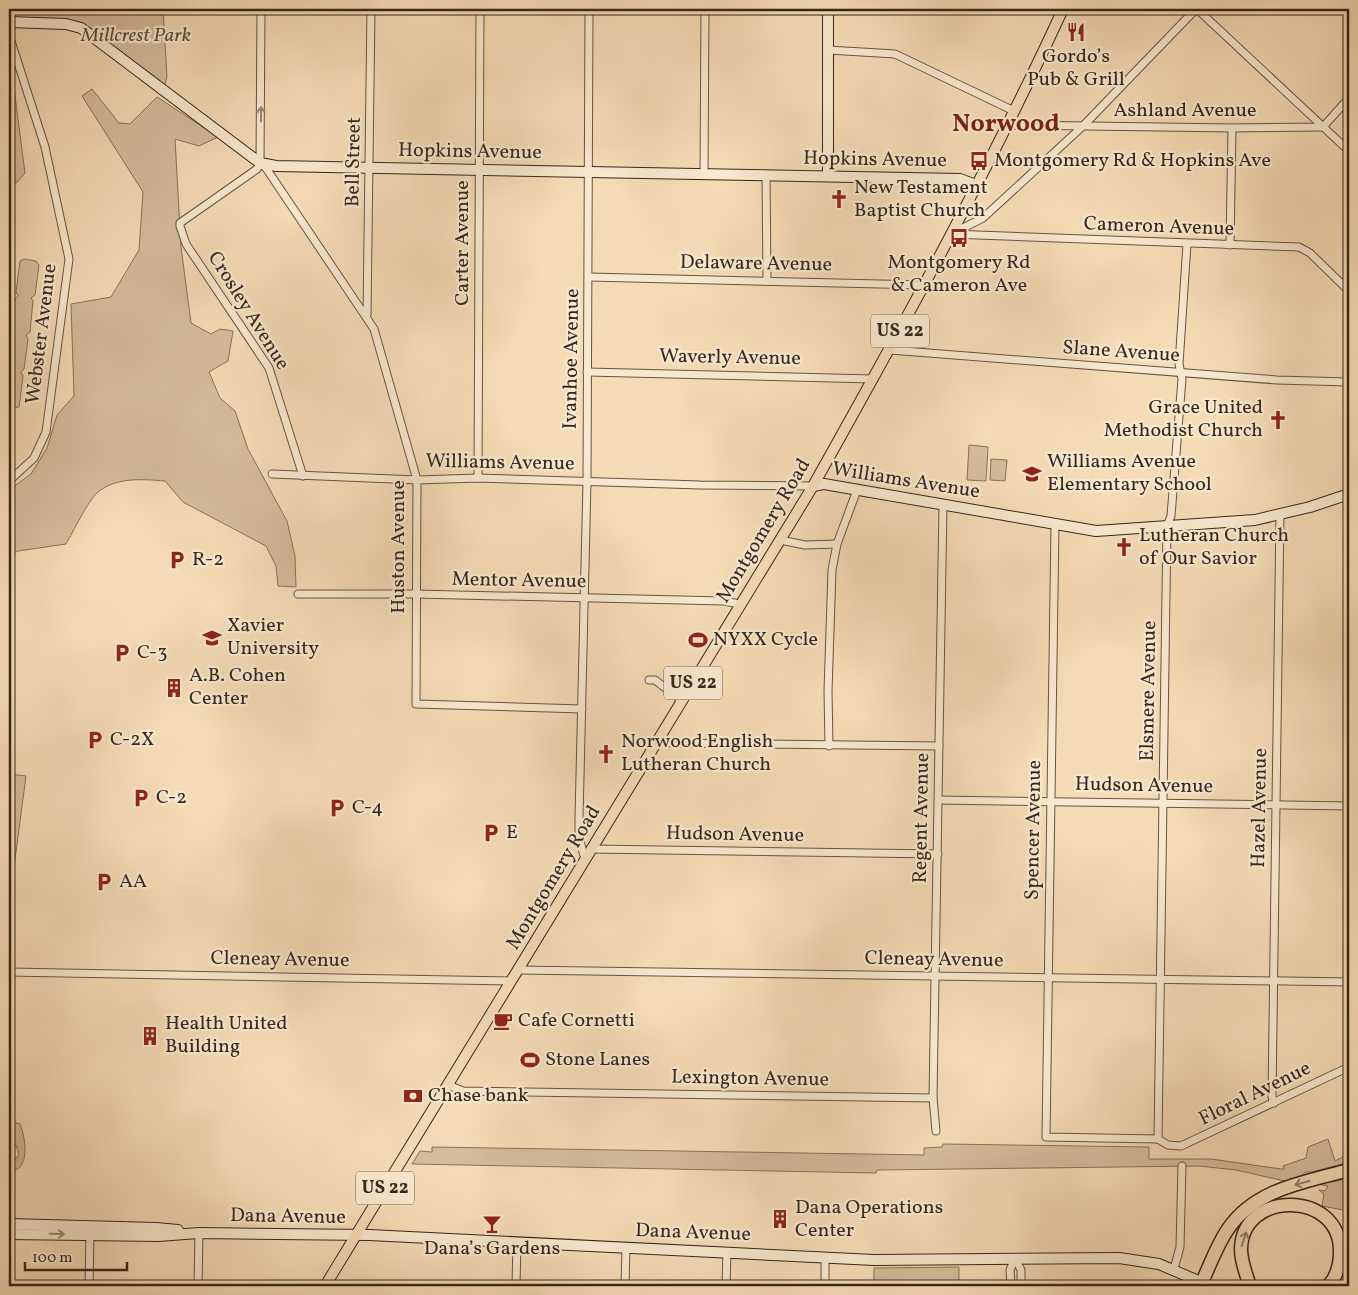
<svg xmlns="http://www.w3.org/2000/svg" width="1358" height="1295" font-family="Vollkorn,serif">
	<rect width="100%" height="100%" fill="#f5dbb5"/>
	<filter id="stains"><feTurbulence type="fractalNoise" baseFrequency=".004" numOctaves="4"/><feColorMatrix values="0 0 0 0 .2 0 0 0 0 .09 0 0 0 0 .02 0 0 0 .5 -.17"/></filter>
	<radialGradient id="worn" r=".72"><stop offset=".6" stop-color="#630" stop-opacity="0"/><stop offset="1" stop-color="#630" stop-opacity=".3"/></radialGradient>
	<!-- green -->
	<g fill="#d5bc9b" stroke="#86725c">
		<path d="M9,9H163L167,77L163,90L81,28L9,22Z"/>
		<path d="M9,79L14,88L25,173L9,191Z"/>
		<path d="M92,89L119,123L130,124L157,97L218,137L199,146L175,139L181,247L191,323L211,334L220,329L233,331L228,361L209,372L220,398L235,411L248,449L287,521L295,556L296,587L278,586L276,566L266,546L183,502L165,481C142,479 115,477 97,493C88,501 73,532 66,544L18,551L9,555V490L31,474L47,448L57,415L74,396L71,304L111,297L139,250L143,192L82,96Z"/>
		<path d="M24,259L36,261L39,265L35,295L31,298L33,301L30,332L26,335L28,339L24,369L21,372L23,376L19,407L9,408V343L13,333L10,329L15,299L18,296L16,292L20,261Z"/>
		<path d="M969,445L988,447L986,481L967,480Z"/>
		<path d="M991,459L1007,460L1005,481L990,480Z"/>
		<path d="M9,774L26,776L14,867L9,866Z"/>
		<path d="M13,1122L20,1124C24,1134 28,1153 22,1164C20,1169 14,1170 9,1172V1161L16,1159L19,1154L16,1145L9,1143V1134Z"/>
		<path d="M1328,1139L1335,1161L1343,1157L1349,1146V1162L1312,1172H1305L1302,1176L1333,1182L1349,1178V1211L1322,1206L1324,1194L1319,1190L1325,1191L1328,1186L1296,1180L1289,1182L1236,1170L1199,1166L877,1170L876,1173L412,1164L420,1151L432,1152V1147L924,1155V1148L942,1147L943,1144L1149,1147V1159H1211L1281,1169H1284L1283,1166L1306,1158L1308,1147Z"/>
		<path d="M959,1267V1286H874V1268Z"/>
	</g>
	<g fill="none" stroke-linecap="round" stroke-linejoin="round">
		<!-- street casing -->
		<g stroke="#665444" stroke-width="9">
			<g id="street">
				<path d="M261,9L260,163L257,169L180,223V226L186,244L269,368L303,476"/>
				<path d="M1197,9L1349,151"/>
				<path d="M9,35L45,147L69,259L46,432L34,458L9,481"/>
				<path d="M828,50L895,54L1014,111"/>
				<path d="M1008,125L1232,128L1323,127L1349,98"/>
				<path d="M261,164L266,168L374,329L417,480L416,704L582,709"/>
				<path d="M704,174L705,9"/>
				<path d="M766,175L767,281"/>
				<path d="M950,234L1299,247L1310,253L1349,291"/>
				<path d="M951,234L983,218L1083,126L1196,9"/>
				<path d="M1230,245L1232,128"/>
				<path d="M589,277L923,285"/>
				<path d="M367,315L371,9"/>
				<path d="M890,350L1277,380L1349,382"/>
				<path d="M587,372L873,379"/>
				<path d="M272,474L417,480L478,478L700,485L813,486"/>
				<path d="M478,478L480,9"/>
				<path d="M1055,524L1046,1137L1158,1139L1168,1145L1181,1146L1349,1067"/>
				<path d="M780,540L805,545L837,544"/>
				<path d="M298,594H416L724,601L739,604"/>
				<path d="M649,680H655L682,701"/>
				<path d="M659,739L671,743L939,746"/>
				<path d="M829,746L828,691L832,570L837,544L857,490"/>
				<path d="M939,800L1349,806"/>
				<path d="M591,849L938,854"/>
				<path d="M585,859L579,838V818L587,482L589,9"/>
				<path d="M518,970L1349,982"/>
				<path d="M9,972L510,981"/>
				<path d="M448,1085L463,1091L933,1098"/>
				<path d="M1274,1103L1272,1097L1280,514"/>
				<path d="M936,1131L933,1098L943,505"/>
				<path d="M1158,1139L1167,526L1171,516L1182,379L1179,364L1187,244"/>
				<path d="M1015,1258L1021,1270V1286"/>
				<path d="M1174,1269L1180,1247L1182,1166"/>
				<path d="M89,1286L90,1232"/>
				<path d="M198,1286L199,1233"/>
				<path d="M516,1286L517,1242"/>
				<path d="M625,1286L626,1248"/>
				<path d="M726,1286L727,1252"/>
				<path d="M825,1286V1257"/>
				<path d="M1011,1286L1010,1270L1015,1258"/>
			</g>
		</g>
		<!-- secondary casing -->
		<g stroke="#36271e" stroke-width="12">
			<g id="secondary">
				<path d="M9,22L66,24L81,28L260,163L276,166L960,179L976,185"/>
				<path d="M828,176V9"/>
				<path d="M813,486L824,484L1096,531L1255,520L1310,507L1349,494"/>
				<path d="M9,1224L156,1228L178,1230"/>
				<path d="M9,1234L158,1236L199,1233L369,1235L874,1260L1119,1258L1159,1264L1210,1286"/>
			</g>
		</g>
		<!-- primary casing -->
		<g stroke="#36271e" stroke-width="12">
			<path id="primary" d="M325,1286L813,486C901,329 988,172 1063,9"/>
		</g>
		<!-- highway casing -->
		<g stroke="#36271e" stroke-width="15">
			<g id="highway">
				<path d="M1202,1282C1210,1265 1217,1245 1228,1229C1255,1189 1305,1182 1349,1170"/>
				<path d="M1250,1286C1246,1274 1241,1262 1241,1249C1242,1190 1340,1190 1340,1251C1340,1264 1337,1277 1328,1286"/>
			</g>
		</g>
		<!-- street -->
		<use href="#street" stroke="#f8e8cf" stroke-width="7"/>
		<!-- secondary -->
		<use href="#secondary" stroke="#f8e8cf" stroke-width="10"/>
		<!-- primary -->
		<use href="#primary" stroke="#f5dbb5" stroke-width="10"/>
		<!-- highway -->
		<use href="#highway" stroke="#f5dbb5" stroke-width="12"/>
	</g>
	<!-- one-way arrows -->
	<defs><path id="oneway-shaft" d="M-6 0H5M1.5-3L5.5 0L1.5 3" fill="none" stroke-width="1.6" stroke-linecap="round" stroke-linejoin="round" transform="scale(1.25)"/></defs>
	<g stroke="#978876">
		<use href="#oneway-shaft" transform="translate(261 114) rotate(-90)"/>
		<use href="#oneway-shaft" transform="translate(57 1234) rotate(1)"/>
	</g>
	<g stroke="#96816a">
		<use href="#oneway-shaft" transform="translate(1302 1183) rotate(165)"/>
		<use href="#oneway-shaft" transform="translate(1244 1239) rotate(-72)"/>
	</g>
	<!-- icons -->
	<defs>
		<g id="restaurant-bare" transform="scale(1.5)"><path d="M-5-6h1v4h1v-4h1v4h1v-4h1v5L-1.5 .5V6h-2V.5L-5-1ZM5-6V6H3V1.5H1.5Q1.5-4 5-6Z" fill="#8f2418" stroke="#f8e8cf" stroke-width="2.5" paint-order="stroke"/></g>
		<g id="bus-bare" transform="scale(1.5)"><path d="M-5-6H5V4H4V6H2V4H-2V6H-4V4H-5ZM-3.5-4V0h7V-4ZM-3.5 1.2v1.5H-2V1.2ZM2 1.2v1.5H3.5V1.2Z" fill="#8f2418" stroke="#f8e8cf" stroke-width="2.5" paint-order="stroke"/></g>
		<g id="church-bare" transform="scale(1.5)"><path d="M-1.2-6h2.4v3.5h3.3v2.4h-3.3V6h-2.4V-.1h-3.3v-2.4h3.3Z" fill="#8f2418" stroke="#f8e8cf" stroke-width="2.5" paint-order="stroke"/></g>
		<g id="school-bare" transform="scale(1.5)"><path d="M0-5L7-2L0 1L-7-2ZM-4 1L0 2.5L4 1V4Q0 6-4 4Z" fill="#8f2418" stroke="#f8e8cf" stroke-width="2.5" paint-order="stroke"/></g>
		<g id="parking-bare" transform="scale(1.5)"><path d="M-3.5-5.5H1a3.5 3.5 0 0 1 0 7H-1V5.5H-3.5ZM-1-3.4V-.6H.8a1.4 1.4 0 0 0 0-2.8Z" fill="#8f2418" stroke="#f8e8cf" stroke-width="2.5" paint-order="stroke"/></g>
		<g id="university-bare" transform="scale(1.5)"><path d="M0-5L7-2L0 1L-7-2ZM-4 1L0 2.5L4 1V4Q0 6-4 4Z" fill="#8f2418" stroke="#f8e8cf" stroke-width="2.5" paint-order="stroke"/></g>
		<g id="stadium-bare" transform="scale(1.5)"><path d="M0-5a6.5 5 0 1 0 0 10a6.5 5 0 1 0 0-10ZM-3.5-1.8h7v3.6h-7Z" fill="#8f2418" stroke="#f8e8cf" stroke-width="2.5" paint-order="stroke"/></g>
		<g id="building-bare" transform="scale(1.5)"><path d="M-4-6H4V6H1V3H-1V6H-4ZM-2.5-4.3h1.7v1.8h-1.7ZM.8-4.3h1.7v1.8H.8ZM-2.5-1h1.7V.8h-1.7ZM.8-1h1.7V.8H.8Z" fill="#8f2418" stroke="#f8e8cf" stroke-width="2.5" paint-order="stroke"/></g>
		<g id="cafe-bare" transform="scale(1.5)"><path d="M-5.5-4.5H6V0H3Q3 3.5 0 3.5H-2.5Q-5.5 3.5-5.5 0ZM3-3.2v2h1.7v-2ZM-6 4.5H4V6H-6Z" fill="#8f2418" stroke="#f8e8cf" stroke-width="2.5" paint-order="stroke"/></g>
		<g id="bank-bare" transform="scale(1.5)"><path d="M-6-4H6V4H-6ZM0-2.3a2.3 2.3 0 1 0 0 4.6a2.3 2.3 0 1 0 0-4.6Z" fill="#8f2418" stroke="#f8e8cf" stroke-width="2.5" paint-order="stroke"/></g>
		<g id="bar-bare" transform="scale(1.5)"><path d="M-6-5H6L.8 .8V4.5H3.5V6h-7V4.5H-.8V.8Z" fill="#8f2418" stroke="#f8e8cf" stroke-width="2.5" paint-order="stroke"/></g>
	</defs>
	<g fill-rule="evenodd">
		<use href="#restaurant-bare" x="1076" y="32"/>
		<use href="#bus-bare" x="979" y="161"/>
		<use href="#church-bare" x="839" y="199"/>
		<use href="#bus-bare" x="959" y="238"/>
		<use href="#church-bare" x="1278" y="420"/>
		<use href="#school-bare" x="1032" y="474"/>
		<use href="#church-bare" x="1124" y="547"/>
		<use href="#parking-bare" x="177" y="560"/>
		<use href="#university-bare" x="212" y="638"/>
		<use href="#stadium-bare" x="698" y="640"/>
		<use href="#parking-bare" x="122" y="653"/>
		<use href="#building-bare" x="174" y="688"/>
		<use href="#parking-bare" x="95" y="740"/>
		<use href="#church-bare" x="606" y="754"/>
		<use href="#parking-bare" x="141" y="798"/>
		<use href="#parking-bare" x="337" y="808"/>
		<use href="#parking-bare" x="491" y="833"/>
		<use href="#parking-bare" x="104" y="882"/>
		<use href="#cafe-bare" x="503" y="1021"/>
		<use href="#building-bare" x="150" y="1036"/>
		<use href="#stadium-bare" x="530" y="1060"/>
		<use href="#bank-bare" x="413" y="1096"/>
		<use href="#building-bare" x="780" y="1219"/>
		<use href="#bar-bare" x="492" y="1224"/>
	</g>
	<g text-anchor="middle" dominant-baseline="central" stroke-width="4.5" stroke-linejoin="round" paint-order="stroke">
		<!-- shield labels -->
		<g fill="#f8e8cf" stroke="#706153" stroke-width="1">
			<rect x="871" y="314.5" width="58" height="33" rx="4"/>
			<rect x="664" y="666.5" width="58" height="33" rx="4"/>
			<rect x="356" y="1171.5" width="58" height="33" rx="4"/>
		</g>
		<g font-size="19" font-weight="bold" fill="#36271e">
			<text x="900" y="331">US 22</text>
			<text x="693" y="683">US 22</text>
			<text x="385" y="1188">US 22</text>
		</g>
		<!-- park labels -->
		<g font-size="20" font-style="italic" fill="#5e4c3d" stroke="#f8e8cf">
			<text x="136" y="36">Millcrest Park</text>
		</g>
		<!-- poi labels -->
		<g font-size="20" fill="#36271e" stroke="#f8e8cf" text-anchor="start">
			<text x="1076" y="57" text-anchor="middle">Gordo’s<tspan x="1076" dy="23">Pub &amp; Grill</tspan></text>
			<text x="994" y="161">Montgomery Rd &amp; Hopkins Ave</text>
			<text x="854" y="188">New Testament<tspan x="854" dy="23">Baptist Church</tspan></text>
			<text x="959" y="263" text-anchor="middle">Montgomery Rd<tspan x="959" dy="23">&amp; Cameron Ave</tspan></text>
			<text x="1263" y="408" text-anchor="end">Grace United<tspan x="1263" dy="23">Methodist Church</tspan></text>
			<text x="1047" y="462">Williams Avenue<tspan x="1047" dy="23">Elementary School</tspan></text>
			<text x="1139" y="536">Lutheran Church<tspan x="1139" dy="23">of Our Savior</tspan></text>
			<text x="192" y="560">R-2</text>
			<text x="227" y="626">Xavier<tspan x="227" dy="23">University</tspan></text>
			<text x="713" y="640">NYXX Cycle</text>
			<text x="137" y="653">C-3</text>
			<text x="189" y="676">A.B. Cohen<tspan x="189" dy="23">Center</tspan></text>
			<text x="110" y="740">C-2X</text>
			<text x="621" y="742">Norwood English<tspan x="621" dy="23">Lutheran Church</tspan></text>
			<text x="156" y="798">C-2</text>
			<text x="352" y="808">C-4</text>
			<text x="506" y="833">E</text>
			<text x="119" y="882">AA</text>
			<text x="518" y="1021">Cafe Cornetti</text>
			<text x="165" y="1024">Health United<tspan x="165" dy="23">Building</tspan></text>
			<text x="545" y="1060">Stone Lanes</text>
			<text x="428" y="1096">Chase bank</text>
			<text x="795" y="1208">Dana Operations<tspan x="795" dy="23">Center</tspan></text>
			<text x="492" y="1249" text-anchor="middle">Dana’s Gardens</text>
		</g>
		<!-- street labels -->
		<g font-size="20" fill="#36271e" stroke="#f8e8cf">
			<text x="1185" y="111">Ashland Avenue</text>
			<text transform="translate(470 152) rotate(1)">Hopkins Avenue</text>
			<text transform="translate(875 160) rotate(1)">Hopkins Avenue</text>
			<text transform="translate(354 162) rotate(-89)">Bell Street</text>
			<text transform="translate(1159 227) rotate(2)">Cameron Avenue</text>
			<text transform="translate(463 243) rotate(-90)">Carter Avenue</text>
			<text transform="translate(756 264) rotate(1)">Delaware Avenue</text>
			<text transform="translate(248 311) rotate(58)">Crosley Avenue</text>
			<text transform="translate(42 334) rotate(-83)">Webster Avenue</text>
			<text transform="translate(1121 352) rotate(4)">Slane Avenue</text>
			<text transform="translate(730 358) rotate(1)">Waverly Avenue</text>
			<text transform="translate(572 359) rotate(-89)">Ivanhoe Avenue</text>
			<text transform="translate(500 463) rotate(1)">Williams Avenue</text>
			<text transform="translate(906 481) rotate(9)">Williams Avenue</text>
			<text transform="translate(764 531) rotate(-59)">Montgomery Road</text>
			<text transform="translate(399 547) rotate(-90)">Huston Avenue</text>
			<text transform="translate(519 581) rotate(1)">Mentor Avenue</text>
			<text transform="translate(1149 691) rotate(-89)">Elsmere Avenue</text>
			<text transform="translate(1144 786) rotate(1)">Hudson Avenue</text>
			<text transform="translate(1260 808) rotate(-89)">Hazel Avenue</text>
			<text transform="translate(922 818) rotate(-89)">Regent Avenue</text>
			<text transform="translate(1034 830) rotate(-89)">Spencer Avenue</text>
			<text transform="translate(735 835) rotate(1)">Hudson Avenue</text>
			<text transform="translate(554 878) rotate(-59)">Montgomery Road</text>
			<text transform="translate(280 960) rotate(1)">Cleneay Avenue</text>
			<text transform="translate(934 960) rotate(1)">Cleneay Avenue</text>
			<text transform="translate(750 1079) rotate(1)">Lexington Avenue</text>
			<text transform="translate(1255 1094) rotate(-26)">Floral Avenue</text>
			<text transform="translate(288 1217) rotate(1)">Dana Avenue</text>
			<text transform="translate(693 1233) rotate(2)">Dana Avenue</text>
		</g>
		<!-- district labels -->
		<g font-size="25" font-weight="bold" fill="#7a1f14" stroke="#f8e8cf">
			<text x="1006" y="124">Norwood</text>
		</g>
	</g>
	<!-- margin -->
	<rect width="1358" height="1295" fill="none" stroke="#f5dbb5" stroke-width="30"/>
	<rect x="10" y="10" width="1338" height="1275" fill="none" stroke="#36271e" stroke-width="2.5"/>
	<rect x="15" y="15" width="1328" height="1265" fill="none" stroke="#36271e"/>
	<!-- scale -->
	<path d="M25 1262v8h102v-8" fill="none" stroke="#36271e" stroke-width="2.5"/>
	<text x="32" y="1262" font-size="15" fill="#36271e" stroke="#f8e8cf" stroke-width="4" paint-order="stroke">100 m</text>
	<rect width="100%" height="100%" filter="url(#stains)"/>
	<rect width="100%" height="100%" fill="url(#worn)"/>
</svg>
